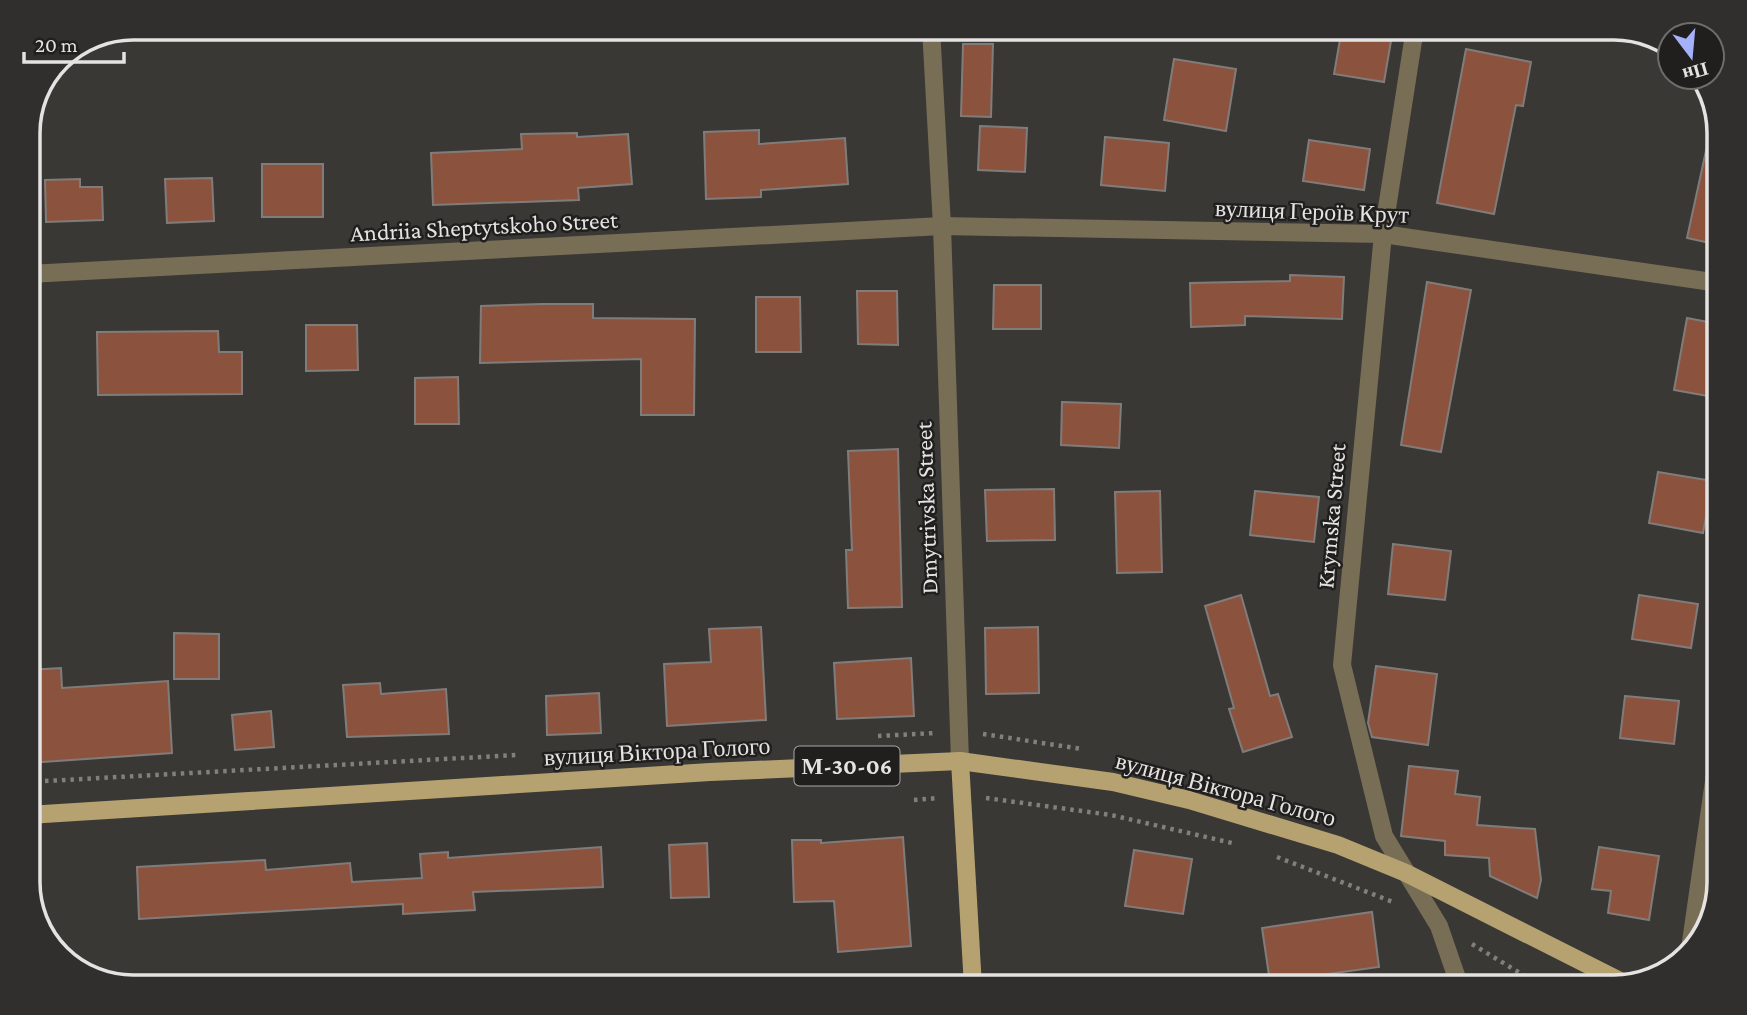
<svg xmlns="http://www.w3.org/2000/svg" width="1747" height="1015" font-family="'Crimson Pro',serif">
	<rect width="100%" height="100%" fill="#393835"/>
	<!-- building -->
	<g fill="#8b533d" stroke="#807c7b" stroke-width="2">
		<path d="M1342,28L1392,35L1384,82L1334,74Z"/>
		<path d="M963,44H993L991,117L961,116Z"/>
		<path d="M1466,49L1531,62L1523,106L1516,105L1494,214L1437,203Z"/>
		<path d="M1174,59L1236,69L1226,131L1164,120Z"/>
		<path d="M980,126L1027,128L1025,172L978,170Z"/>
		<path d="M759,130V144L845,138L848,184L761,190V197L706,199L704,132Z"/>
		<path d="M577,133V137L628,134L632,184L578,188L579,200L433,205L431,153L522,149L521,134Z"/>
		<path d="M1105,137L1169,143L1165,191L1101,185Z"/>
		<path d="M1309,140L1370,149L1364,190L1303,181Z"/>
		<path d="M1707,146L1719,147V245L1687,238Z"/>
		<rect x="262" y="164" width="61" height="53"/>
		<path d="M212,178L214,221L167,223L165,179Z"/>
		<path d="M80,179V187H102L103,220L46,222L45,180Z"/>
		<path d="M1290,275L1344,277L1342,319L1245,316V325L1191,327L1190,283L1290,281Z"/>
		<path d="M1427,282L1471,290L1441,452L1401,445Z"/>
		<path d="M994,285H1041V329H993Z"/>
		<path d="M857,291H897L898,345L858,344Z"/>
		<path d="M756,297H800L801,352H756Z"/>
		<path d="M542,304H593V318L695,319L694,415H641V359L480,363L481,306Z"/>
		<path d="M1687,318L1719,324V398L1674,390Z"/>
		<path d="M306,325H357L358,370L306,371Z"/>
		<path d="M218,331L219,352H242V394L98,395L97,332Z"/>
		<path d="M458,377L459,424H415V378Z"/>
		<path d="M1062,402L1121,404L1119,448L1061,445Z"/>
		<path d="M898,449L902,607L848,608L846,550H852L848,451Z"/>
		<path d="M1658,472L1713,481L1703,533L1649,523Z"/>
		<path d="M1054,489L1055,540L987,541L985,490Z"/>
		<path d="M1160,491L1162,572L1117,573L1115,492Z"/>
		<path d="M1255,491L1319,497L1314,542L1250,535Z"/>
		<path d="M1393,544L1451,551L1445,600L1388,594Z"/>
		<path d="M1241,595L1270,696L1278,694L1292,737L1243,752L1229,709L1234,708L1205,606Z"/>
		<path d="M1639,595L1698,604L1691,648L1632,639Z"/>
		<path d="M761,627L766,720L667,726L664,664L711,662L709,629Z"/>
		<path d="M1038,627L1039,693L986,694L985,628Z"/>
		<path d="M174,633L219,634V679H174Z"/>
		<path d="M911,658L914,716L837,719L834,663Z"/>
		<path d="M1376,666L1437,674L1428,745L1372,737L1368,723Z"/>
		<path d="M61,668L62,688L168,681L172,753L28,763V670Z"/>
		<path d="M380,683L381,694L446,689L449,734L347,737L343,685Z"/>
		<path d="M599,693L601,733L547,735L546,696Z"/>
		<path d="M1625,696L1679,701L1674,744L1620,738Z"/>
		<path d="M271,711L274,747L235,750L232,715Z"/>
		<path d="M1409,766L1458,771L1455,794L1480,797L1477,825L1535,829L1541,880L1537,898L1490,876L1489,858L1445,855V841L1401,836Z"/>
		<path d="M903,837L911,946L838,952L834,901L794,902L792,840H821V843Z"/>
		<path d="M707,843L709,897L671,898L669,845Z"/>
		<path d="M601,847L603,887L473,892L475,910L403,914V904L139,919L137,867L265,860L266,870L350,863L352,882L422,878L420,854L448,852V858Z"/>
		<path d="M1599,847L1659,856L1649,920L1608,913L1611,891L1592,889Z"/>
		<path d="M1134,850L1192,859L1183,914L1125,906Z"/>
		<path d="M1372,912L1379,967L1270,982L1262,928Z"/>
	</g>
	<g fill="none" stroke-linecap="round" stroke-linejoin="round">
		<!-- path -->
		<g stroke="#81807d" stroke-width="4.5" stroke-dasharray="3.5 5" stroke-linecap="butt">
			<path d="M983,734L1082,749"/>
			<path d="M878,736L936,733"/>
			<path d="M28,782L517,755"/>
			<path d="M986,798L1111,815L1232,843"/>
			<path d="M914,800L939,798"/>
			<path d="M1277,857L1393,902"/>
			<path d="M1472,944L1543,987"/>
		</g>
		<!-- minor -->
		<g stroke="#786e56" stroke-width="18">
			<path d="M931,28L942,226L960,761"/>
			<path d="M1415,28L1383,234L1342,665L1384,836L1439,926L1460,987"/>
			<path d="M28,274L942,226L1383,234L1719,283"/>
			<path d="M1690,949L1719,746"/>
		</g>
		<!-- major -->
		<g stroke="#b6a271" stroke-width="18">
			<path d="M960,761L973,987"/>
			<path d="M28,815L710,772L960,761L1113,782L1189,800L1338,845L1406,873L1626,984"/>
		</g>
	</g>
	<g text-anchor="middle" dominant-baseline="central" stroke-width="5" stroke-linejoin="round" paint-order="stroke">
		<!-- shield labels -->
		<rect fill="#201f1e" stroke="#a9a8a7" stroke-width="2" x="794.5" y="746.5" width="105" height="39" rx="5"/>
		<g font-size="23" font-weight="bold" fill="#e4e3e2">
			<text x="847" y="766">М-30-06</text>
		</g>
		<!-- street labels -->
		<g font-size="24" fill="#e4e3e2" stroke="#201f1e">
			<text transform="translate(1312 211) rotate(2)">вулиця Героїв Крут</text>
			<text transform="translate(484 226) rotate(-3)">Andriia Sheptytskoho Street</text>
			<text transform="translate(926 508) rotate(-92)">Dmytrivska Street</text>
			<text transform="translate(1331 516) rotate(-85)">Krymska Street</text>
			<text transform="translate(657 751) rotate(-3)">вулиця Віктора Голого</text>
			<text transform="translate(1226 789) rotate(15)">вулиця Віктора Голого</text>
		</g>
	</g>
	<!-- crop -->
	<path d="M0 0H1747V1015H0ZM133 40H1614A93 93 0 0 1 1707 133V882A93 93 0 0 1 1614 975H133A93 93 0 0 1 40 882V133A93 93 0 0 1 133 40Z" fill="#302f2e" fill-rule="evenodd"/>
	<path fill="none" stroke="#e4e3e2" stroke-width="3.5" d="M133 40H1614A93 93 0 0 1 1707 133V882A93 93 0 0 1 1614 975H133A93 93 0 0 1 40 882V133A93 93 0 0 1 133 40Z"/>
	<!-- north arrow -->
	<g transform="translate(1691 56) rotate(164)"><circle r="33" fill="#201f1e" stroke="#6e6d6c" stroke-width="2"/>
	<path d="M0-5L12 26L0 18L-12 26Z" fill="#a6b1fc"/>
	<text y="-10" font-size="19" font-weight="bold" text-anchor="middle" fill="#e4e3e2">Пн</text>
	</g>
	<!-- scale -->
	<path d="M24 52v10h100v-10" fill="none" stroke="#e4e3e2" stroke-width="3.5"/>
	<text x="35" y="52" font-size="21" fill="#e4e3e2" stroke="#201f1e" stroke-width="5" paint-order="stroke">20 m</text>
</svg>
